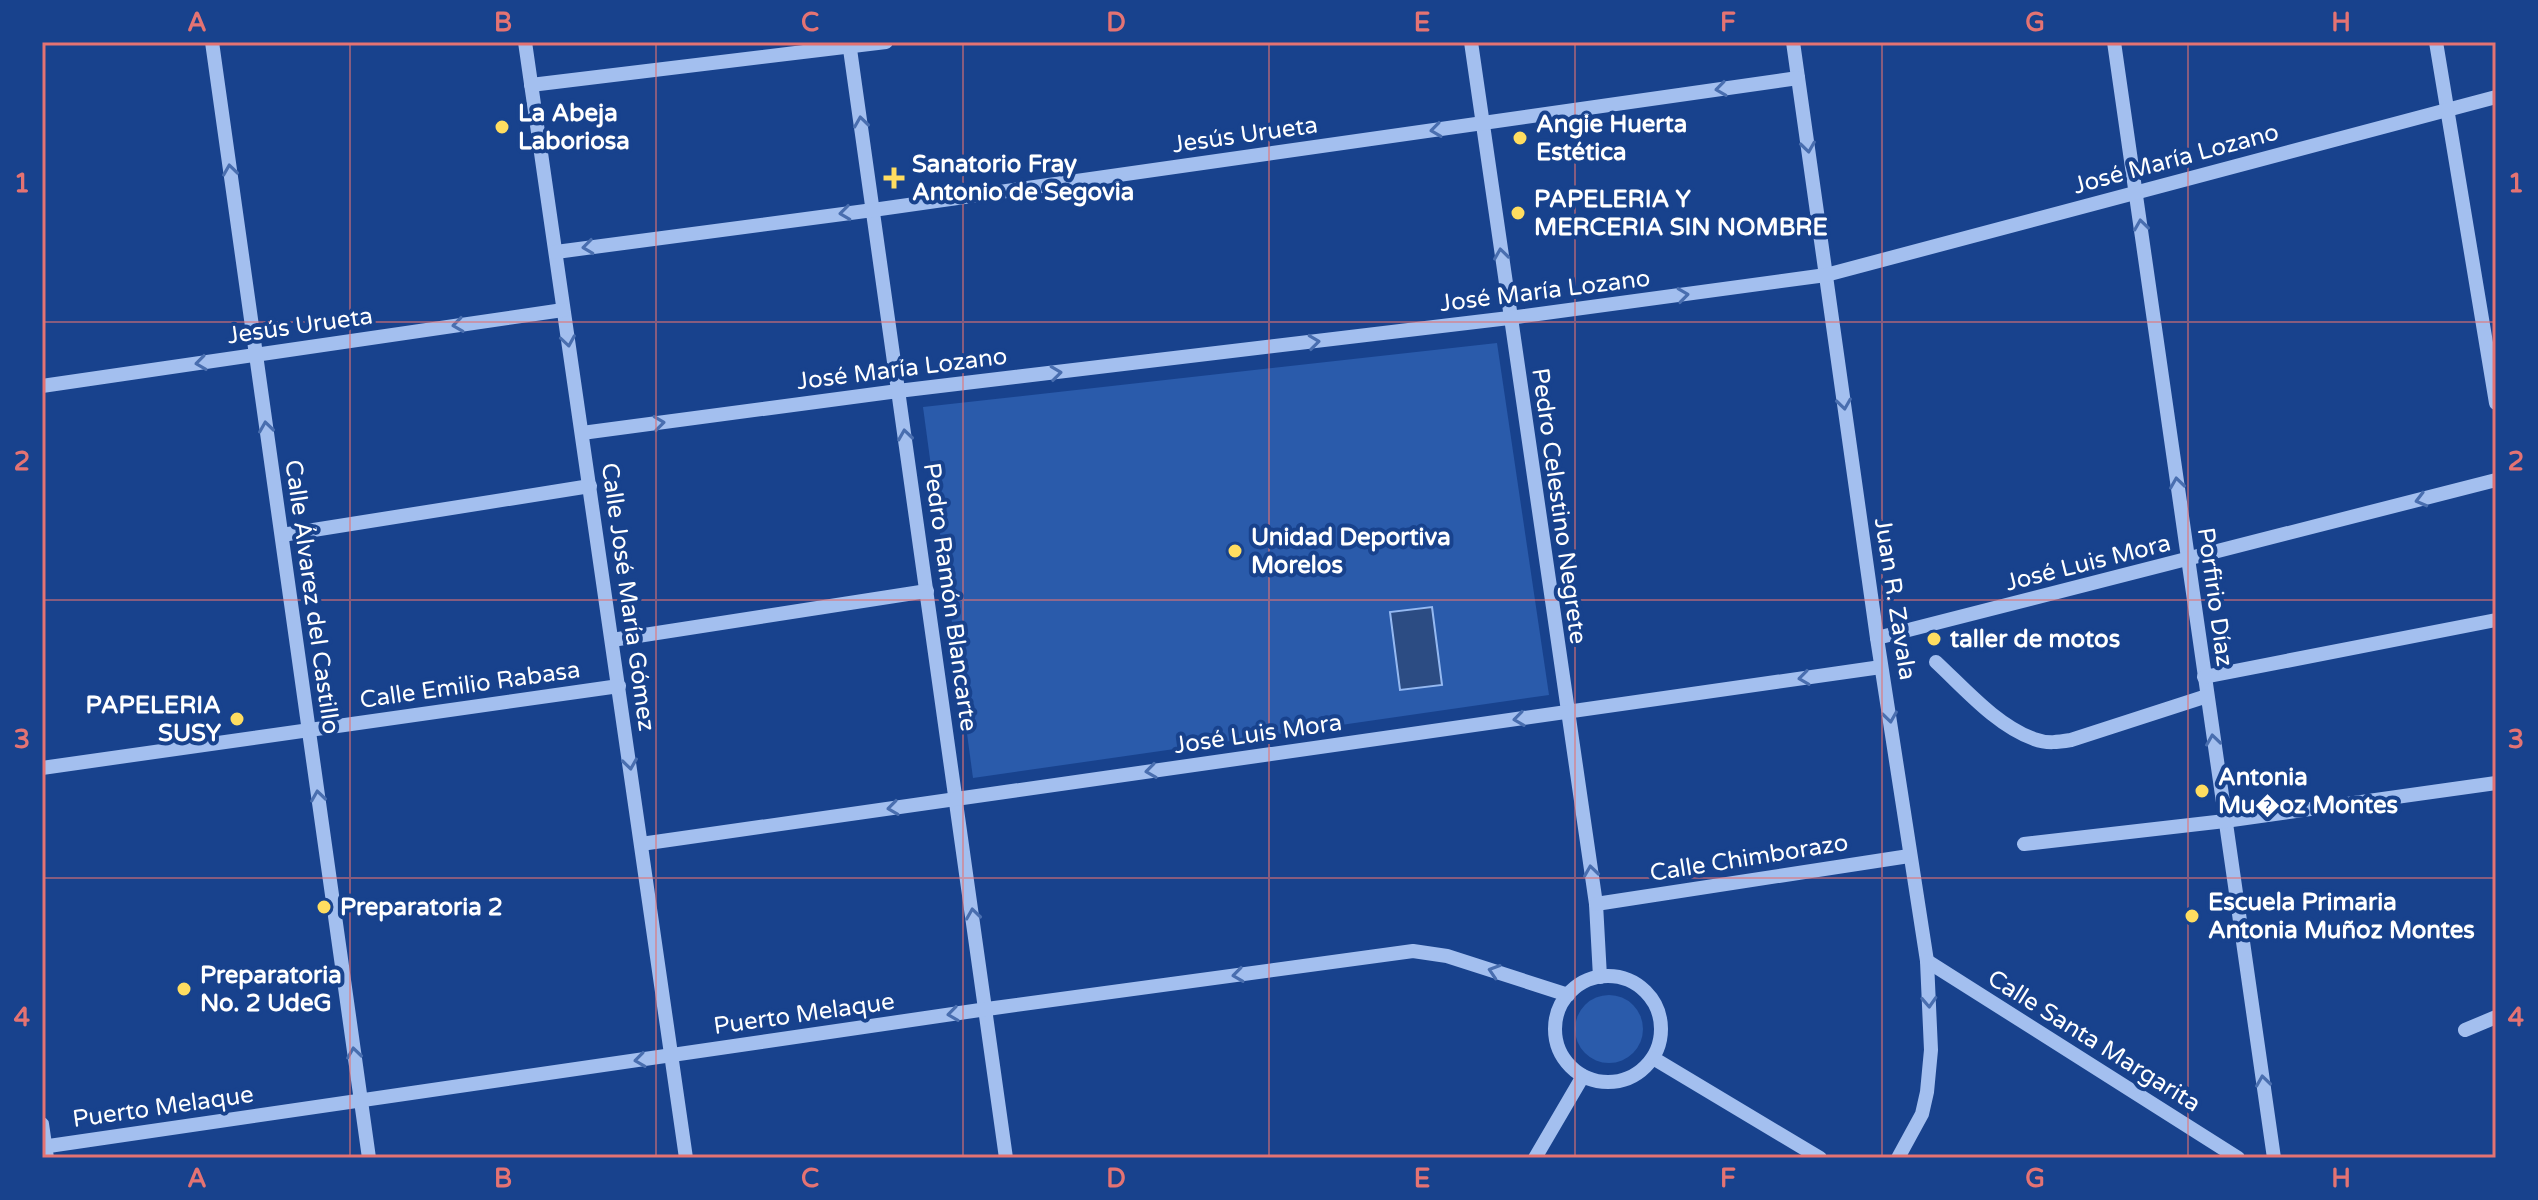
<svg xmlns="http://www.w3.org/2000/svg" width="2538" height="1200" font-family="'Varela Round',sans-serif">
	<rect width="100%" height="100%" fill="#18428d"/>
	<!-- green -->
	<g fill="#2a5bab">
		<path d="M1497,343L1549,695L973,778L923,407Z"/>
		<circle cx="1609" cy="1029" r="34"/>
	</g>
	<!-- water -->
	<path fill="#2c4c83" stroke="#95b9f1" stroke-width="2" d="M1432,607L1442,685L1400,690L1390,612Z"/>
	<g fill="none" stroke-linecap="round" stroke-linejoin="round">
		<!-- minor -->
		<g stroke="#a3bfef" stroke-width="14">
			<path d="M212,42L369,1158"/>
			<path d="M525,42L686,1158"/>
			<path d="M849,42L1006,1158"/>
			<path d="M1471,42L1596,904L1600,977"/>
			<path d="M1793,42L1877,638L1927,961L1931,1050L1927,1092L1922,1114L1898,1158"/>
			<path d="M2114,42L2274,1158"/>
			<path d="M2436,42L2496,403"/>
			<path d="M531,85L886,42"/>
			<path d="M556,252L873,210L1798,78"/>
			<path d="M42,386L563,310"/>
			<path d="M582,433L898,391L1509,318L1826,275L2496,97"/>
			<path d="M282,535L590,486"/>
			<path d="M1877,638L2496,480"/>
			<path d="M612,640L927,591"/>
			<path d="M1936,662C1965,689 1997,726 2034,739C2047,744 2059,742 2071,740L2207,696"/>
			<path d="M2204,677L2496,620"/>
			<path d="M42,768L619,686"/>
			<path d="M641,844L1881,667"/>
			<path d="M2024,844L2225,821L2496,783"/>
			<path d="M1596,904L1909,856"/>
			<path d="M1927,961L2238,1158"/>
			<circle cx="1608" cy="1029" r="53"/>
			<path d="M2465,1030L2496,1017"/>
			<path d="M1653,1058L1820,1158"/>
			<path d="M42,1124L47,1158"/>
			<path d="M42,1147L987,1009L1413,951L1447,956L1568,995"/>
			<path d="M1535,1158L1583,1076"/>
		</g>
	</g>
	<!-- one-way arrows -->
	<defs><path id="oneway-chevron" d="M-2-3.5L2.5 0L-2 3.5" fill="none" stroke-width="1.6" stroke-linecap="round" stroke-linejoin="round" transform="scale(2)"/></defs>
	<g stroke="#496eaf">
		<use href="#oneway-chevron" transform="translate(1721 89) rotate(172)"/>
		<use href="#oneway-chevron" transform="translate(861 122) rotate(-98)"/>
		<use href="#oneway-chevron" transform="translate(1436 130) rotate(172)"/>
		<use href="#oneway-chevron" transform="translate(1808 147) rotate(82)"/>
		<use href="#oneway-chevron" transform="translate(230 170) rotate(-98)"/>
		<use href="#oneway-chevron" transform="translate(845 213) rotate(173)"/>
		<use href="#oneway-chevron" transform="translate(2141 225) rotate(-98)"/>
		<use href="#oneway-chevron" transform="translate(588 247) rotate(173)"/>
		<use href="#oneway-chevron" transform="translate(1501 254) rotate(-98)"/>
		<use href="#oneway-chevron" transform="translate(1683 295) rotate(-8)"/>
		<use href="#oneway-chevron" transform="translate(458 325) rotate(172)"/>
		<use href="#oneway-chevron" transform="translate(568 341) rotate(81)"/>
		<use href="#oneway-chevron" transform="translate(1314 342) rotate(-7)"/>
		<use href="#oneway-chevron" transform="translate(201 363) rotate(172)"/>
		<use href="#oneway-chevron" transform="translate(1056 373) rotate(-7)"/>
		<use href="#oneway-chevron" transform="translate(1844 404) rotate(82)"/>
		<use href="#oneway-chevron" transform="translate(659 423) rotate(-7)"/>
		<use href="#oneway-chevron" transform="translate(266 427) rotate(-98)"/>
		<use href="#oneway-chevron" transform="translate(905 435) rotate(-98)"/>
		<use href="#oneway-chevron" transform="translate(2177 483) rotate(-98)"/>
		<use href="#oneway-chevron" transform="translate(2421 500) rotate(165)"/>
		<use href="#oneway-chevron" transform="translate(1804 678) rotate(172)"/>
		<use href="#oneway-chevron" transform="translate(1890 717) rotate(82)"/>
		<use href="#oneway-chevron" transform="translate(1519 719) rotate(172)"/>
		<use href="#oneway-chevron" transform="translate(2213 740) rotate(-98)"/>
		<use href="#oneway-chevron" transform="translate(630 764) rotate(82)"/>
		<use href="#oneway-chevron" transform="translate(1151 771) rotate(172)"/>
		<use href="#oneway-chevron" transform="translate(318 796) rotate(-98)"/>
		<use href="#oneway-chevron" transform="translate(893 808) rotate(172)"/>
		<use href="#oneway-chevron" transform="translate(1591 871) rotate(-98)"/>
		<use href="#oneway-chevron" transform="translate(973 914) rotate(-98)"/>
		<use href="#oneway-chevron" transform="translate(1494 971) rotate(-162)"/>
		<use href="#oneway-chevron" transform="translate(1238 975) rotate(172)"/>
		<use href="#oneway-chevron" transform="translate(1929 1002) rotate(87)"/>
		<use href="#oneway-chevron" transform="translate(953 1014) rotate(172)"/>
		<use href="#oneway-chevron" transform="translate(354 1053) rotate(-98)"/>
		<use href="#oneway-chevron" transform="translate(640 1060) rotate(172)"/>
		<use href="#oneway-chevron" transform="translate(2263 1081) rotate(-98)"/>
	</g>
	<!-- grid -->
	<path fill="none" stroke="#e47373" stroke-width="2" stroke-opacity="0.55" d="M350,42V1158M656,42V1158M963,42V1158M1269,42V1158M1575,42V1158M1882,42V1158M2188,42V1158M42,322H2496M42,600H2496M42,878H2496"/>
	<!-- markers -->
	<g fill="#ffdd60" stroke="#18428d" stroke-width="3">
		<circle cx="502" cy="127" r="8"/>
		<circle cx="1520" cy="138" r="8"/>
		<path d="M890 166h8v8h8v8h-8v8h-8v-8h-8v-8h8z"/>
		<circle cx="1518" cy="213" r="8"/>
		<circle cx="1235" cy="551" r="8"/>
		<circle cx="1934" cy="639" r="8"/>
		<circle cx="237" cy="719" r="8"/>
		<circle cx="2202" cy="791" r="8"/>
		<circle cx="324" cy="907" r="8"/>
		<circle cx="2192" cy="916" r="8"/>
		<circle cx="184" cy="989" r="8"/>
	</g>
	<g text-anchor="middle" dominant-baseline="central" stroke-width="8" stroke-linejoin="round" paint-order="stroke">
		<!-- poi labels -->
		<g font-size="24" font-weight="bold" fill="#fff" stroke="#18428d" text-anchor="start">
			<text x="518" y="113">La Abeja<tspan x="518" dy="28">Laboriosa</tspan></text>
			<text x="1536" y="124">Angie Huerta<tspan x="1536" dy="28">Estética</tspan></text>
			<text x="912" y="164">Sanatorio Fray<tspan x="912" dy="28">Antonio de Segovia</tspan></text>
			<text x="1534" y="199">PAPELERIA Y<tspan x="1534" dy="28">MERCERIA SIN NOMBRE</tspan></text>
			<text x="1251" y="537">Unidad Deportiva<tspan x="1251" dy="28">Morelos</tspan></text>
			<text x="1950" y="639">taller de motos</text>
			<text x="221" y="705" text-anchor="end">PAPELERIA<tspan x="221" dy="28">SUSY</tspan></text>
			<text x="2218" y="777">Antonia<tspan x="2218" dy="28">Mu�oz Montes</tspan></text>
			<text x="2208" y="902">Escuela Primaria<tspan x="2208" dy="28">Antonia Muñoz Montes</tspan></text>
			<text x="340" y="907">Preparatoria 2</text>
			<text x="200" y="975">Preparatoria<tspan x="200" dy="28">No. 2 UdeG</tspan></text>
		</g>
		<!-- street labels -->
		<g font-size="24" fill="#fff" stroke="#18428d">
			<text transform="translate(1245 135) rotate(-8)">Jesús Urueta</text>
			<text transform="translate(2176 159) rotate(-15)">José María Lozano</text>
			<text transform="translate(1545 291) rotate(-7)">José María Lozano</text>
			<text transform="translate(300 326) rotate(-8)">Jesús Urueta</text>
			<text transform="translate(902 369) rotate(-7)">José María Lozano</text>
			<text transform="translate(1559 506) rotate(82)">Pedro Celestino Negrete</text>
			<text transform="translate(2088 563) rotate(-14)">José Luis Mora</text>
			<text transform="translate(312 597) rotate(82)">Calle Álvarez del Castillo</text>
			<text transform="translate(628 597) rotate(82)">Calle José María Gómez</text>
			<text transform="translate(950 597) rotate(82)">Pedro Ramón Blancarte</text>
			<text transform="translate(2215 597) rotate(82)">Porfirio Díaz</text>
			<text transform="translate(1895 599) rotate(81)">Juan R. Zavala</text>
			<text transform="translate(470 685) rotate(-8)">Calle Emilio Rabasa</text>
			<text transform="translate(1258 734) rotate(-8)">José Luis Mora</text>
			<text transform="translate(1749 858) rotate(-9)">Calle Chimborazo</text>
			<text transform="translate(804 1014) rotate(-8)">Puerto Melaque</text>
			<text transform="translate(2094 1041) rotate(32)">Calle Santa Margarita</text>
			<text transform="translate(163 1107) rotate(-8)">Puerto Melaque</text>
		</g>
	</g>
	<!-- border -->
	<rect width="2538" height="1200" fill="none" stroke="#18428d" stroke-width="88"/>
	<rect x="44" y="44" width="2450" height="1112" fill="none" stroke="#e47373" stroke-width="3"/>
	<g font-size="26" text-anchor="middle" font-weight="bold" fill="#e47373">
		<text x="197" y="31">A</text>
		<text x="503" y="31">B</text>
		<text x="810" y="31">C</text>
		<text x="1116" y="31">D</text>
		<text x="1422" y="31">E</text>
		<text x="1728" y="31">F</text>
		<text x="2035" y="31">G</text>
		<text x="2341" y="31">H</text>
		<text x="22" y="192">1</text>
		<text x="2516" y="192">1</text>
		<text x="22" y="470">2</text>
		<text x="2516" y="470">2</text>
		<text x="22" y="748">3</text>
		<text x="2516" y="748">3</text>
		<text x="22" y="1026">4</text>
		<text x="2516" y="1026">4</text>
		<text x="197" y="1187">A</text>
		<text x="503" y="1187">B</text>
		<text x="810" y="1187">C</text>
		<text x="1116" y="1187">D</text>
		<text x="1422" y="1187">E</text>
		<text x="1728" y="1187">F</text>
		<text x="2035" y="1187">G</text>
		<text x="2341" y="1187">H</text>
	</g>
</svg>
